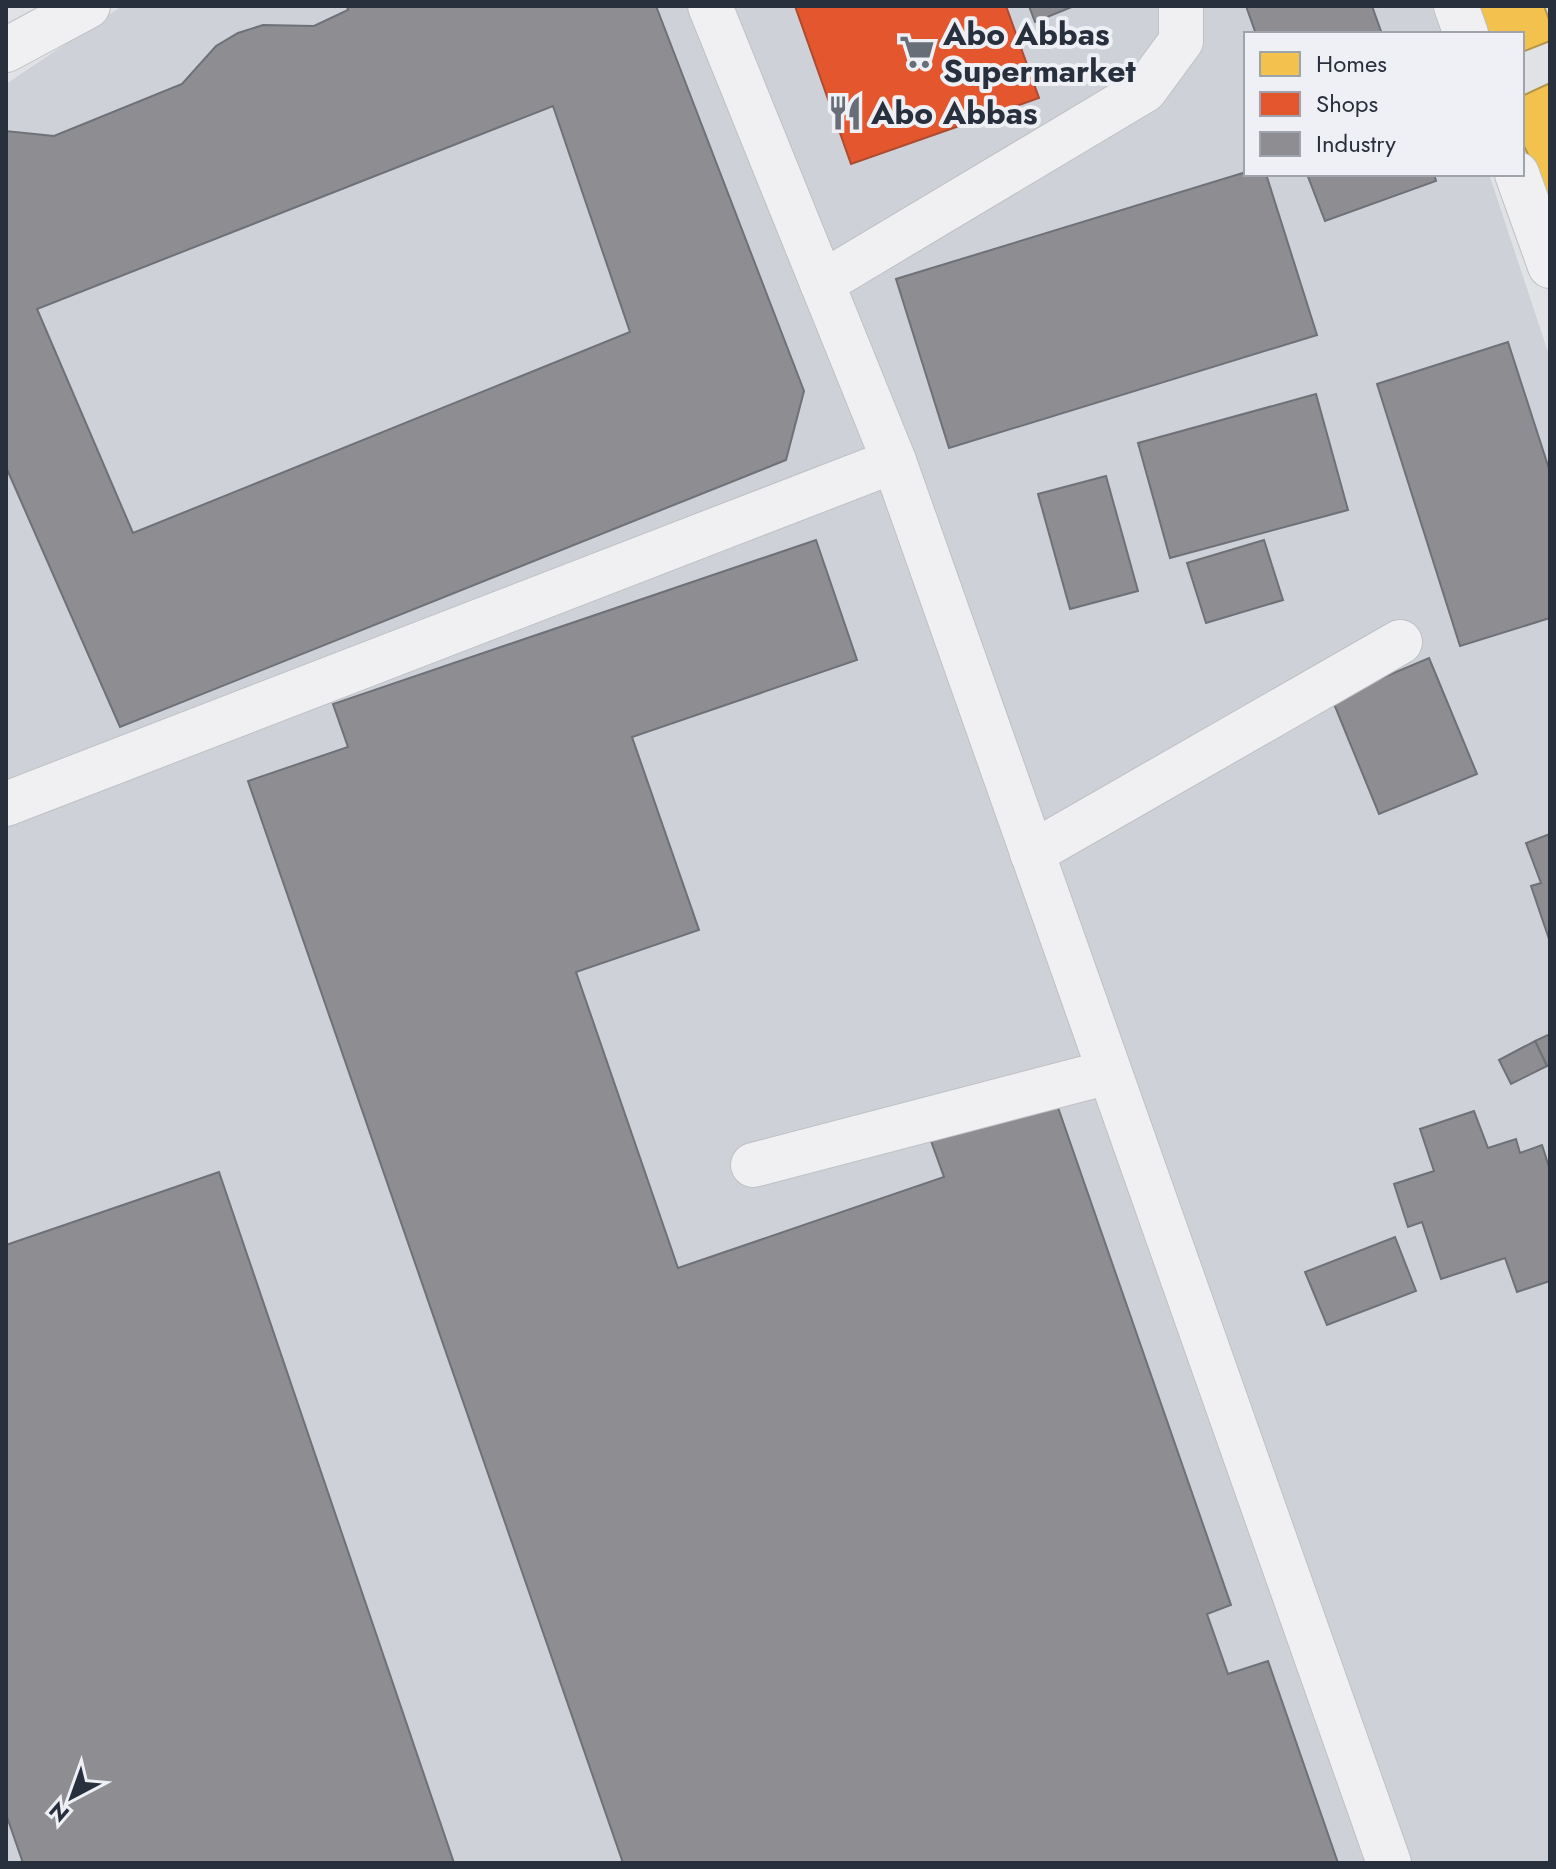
<svg xmlns="http://www.w3.org/2000/svg" width="1556" height="1869" font-family="Jost,sans-serif">
	<rect width="100%" height="100%" fill="#e0e2e5"/>
	<!-- built -->
	<path fill="#ced1d8" d="M122,6H1432L1442,34H1246V174H1489L1550,358V1863H6V84Z"/>
	<!-- homes -->
	<g fill="#f2c14e" stroke="#b59549" stroke-width="2">
		<path d="M1478,6H1544L1550,22V41L1522,52V34H1489Z"/>
		<path d="M1550,83V200L1522,142V96Z"/>
	</g>
	<!-- shops -->
	<path fill="#e4572e" stroke="#ac4b32" stroke-width="2" d="M795,6H1006L1039,98L851,164Z"/>
	<!-- industry -->
	<g fill="#8d8d92" stroke="#6f7178" stroke-width="2" fill-rule="evenodd">
		<path d="M347,6H656L804,391L786,460L120,727L6,467V131L54,136L182,84L216,46L238,33L263,25L314,26L348,10ZM553,106L630,332L133,533L37,309Z"/>
		<path d="M1029,6H1074L1035,22Z"/>
		<path d="M1246,6H1372L1382,34H1256Z"/>
		<path d="M1246,172L1266,174L1317,335L949,448L896,279Z"/>
		<path d="M1307,174H1434L1436,181L1325,221Z"/>
		<path d="M1508,342L1550,472V618L1460,646L1377,384Z"/>
		<path d="M1316,394L1348,510L1170,558L1138,443Z"/>
		<path d="M1106,476L1138,591L1070,609L1038,494Z"/>
		<path d="M816,540L857,660L632,737L699,930L576,972L678,1268L944,1177L930,1138L1054,1096L1231,1605L1207,1614L1228,1674L1268,1661L1338,1863H623L248,781L348,747L333,704Z"/>
		<path d="M1264,540L1283,600L1206,623L1187,563Z"/>
		<path d="M1429,658L1477,774L1379,814L1332,699Z"/>
		<path d="M1550,834V942L1531,886L1541,883L1526,843Z"/>
		<path d="M1550,1034V1065L1547,1066L1535,1041Z"/>
		<path d="M1535,1041L1547,1066L1511,1084L1499,1060Z"/>
		<path d="M1474,1111L1488,1148L1516,1139L1520,1153L1542,1145L1550,1170V1281L1517,1292L1505,1258L1441,1279L1422,1222L1408,1227L1394,1184L1434,1171L1420,1129Z"/>
		<path d="M219,1172L454,1863H23L6,1814V1245Z"/>
		<path d="M1395,1237L1416,1291L1327,1325L1305,1272Z"/>
	</g>
	<g fill="none" stroke-linecap="round" stroke-linejoin="round">
		<!-- minor casing -->
		<g stroke="#bec0c3" stroke-width="46">
			<g id="minor">
				<path d="M710,6L894,461L1389,1863"/>
				<path d="M1456,6L1466,34"/>
				<path d="M6,50L88,6"/>
				<path d="M1517,174L1550,266"/>
				<path d="M822,283L1145,90L1181,41V6"/>
				<path d="M6,804L894,461"/>
				<path d="M1032,853L1400,642"/>
				<path d="M753,1165L1109,1072"/>
			</g>
		</g>
		<!-- minor -->
		<use href="#minor" stroke="#f0f0f2" stroke-width="44"/>
	</g>
	<!-- icons -->
	<defs>
		<g id="supermarket-bare" transform="scale(2.76)"><path d="M-6-5.5h2.5l.6 2H6L4.5 2H-2.5L-4.4-4H-6ZM-1.5 3.2a1.3 1.3 0 1 0 .1 0ZM3 3.2a1.3 1.3 0 1 0 .1 0Z" fill="#686e78" stroke="#eef0f5" stroke-width="2.5" paint-order="stroke"/></g>
		<g id="restaurant-bare" transform="scale(2.76)"><path d="M-5-6h1v4h1v-4h1v4h1v-4h1v5L-1.5 .5V6h-2V.5L-5-1ZM5-6V6H3V1.5H1.5Q1.5-4 5-6Z" fill="#686e78" stroke="#eef0f5" stroke-width="2.5" paint-order="stroke"/></g>
	</defs>
	<g fill-rule="evenodd">
		<use href="#supermarket-bare" x="917" y="52"/>
		<use href="#restaurant-bare" x="845" y="113"/>
	</g>
	<g text-anchor="middle" dominant-baseline="central" stroke-width="8" stroke-linejoin="round" paint-order="stroke">
		<!-- poi labels -->
		<g font-size="32" font-weight="bold" fill="#282f3d" stroke="#eef0f5" text-anchor="start">
			<text x="943" y="34">Abo Abbas<tspan x="943" dy="37">Supermarket</tspan></text>
			<text x="871" y="113">Abo Abbas</text>
		</g>
	</g>
	<!-- border -->
	<rect width="1556" height="1869" fill="none" stroke="#282f3d" stroke-width="16"/>
	<!-- legend -->
	<rect x="1244" y="32" width="280" height="144" fill="#eef0f5" stroke="#9fa3ab" stroke-width="2"/>
	<rect x="1260" y="52" width="40" height="24" fill="#f2c14e" stroke="#9fa3ab" stroke-width="2"/>
	<text x="1316" y="72" font-size="24" fill="#282f3d">Homes</text>
	<rect x="1260" y="92" width="40" height="24" fill="#e4572e" stroke="#9fa3ab" stroke-width="2"/>
	<text x="1316" y="112" font-size="24" fill="#282f3d">Shops</text>
	<rect x="1260" y="132" width="40" height="24" fill="#8d8d92" stroke="#9fa3ab" stroke-width="2"/>
	<text x="1316" y="152" font-size="24" fill="#282f3d">Industry</text>
	<!-- north arrow -->
	<g transform="translate(72 1797) rotate(221)" stroke="#eef0f5" stroke-width="6" paint-order="stroke">
	<path d="M0-6L14 30L0 20L-14 30Z" fill="#282f3d"/>
	<text y="-12" font-size="22" font-weight="bold" text-anchor="middle" fill="#282f3d">N</text>
	</g>
</svg>
